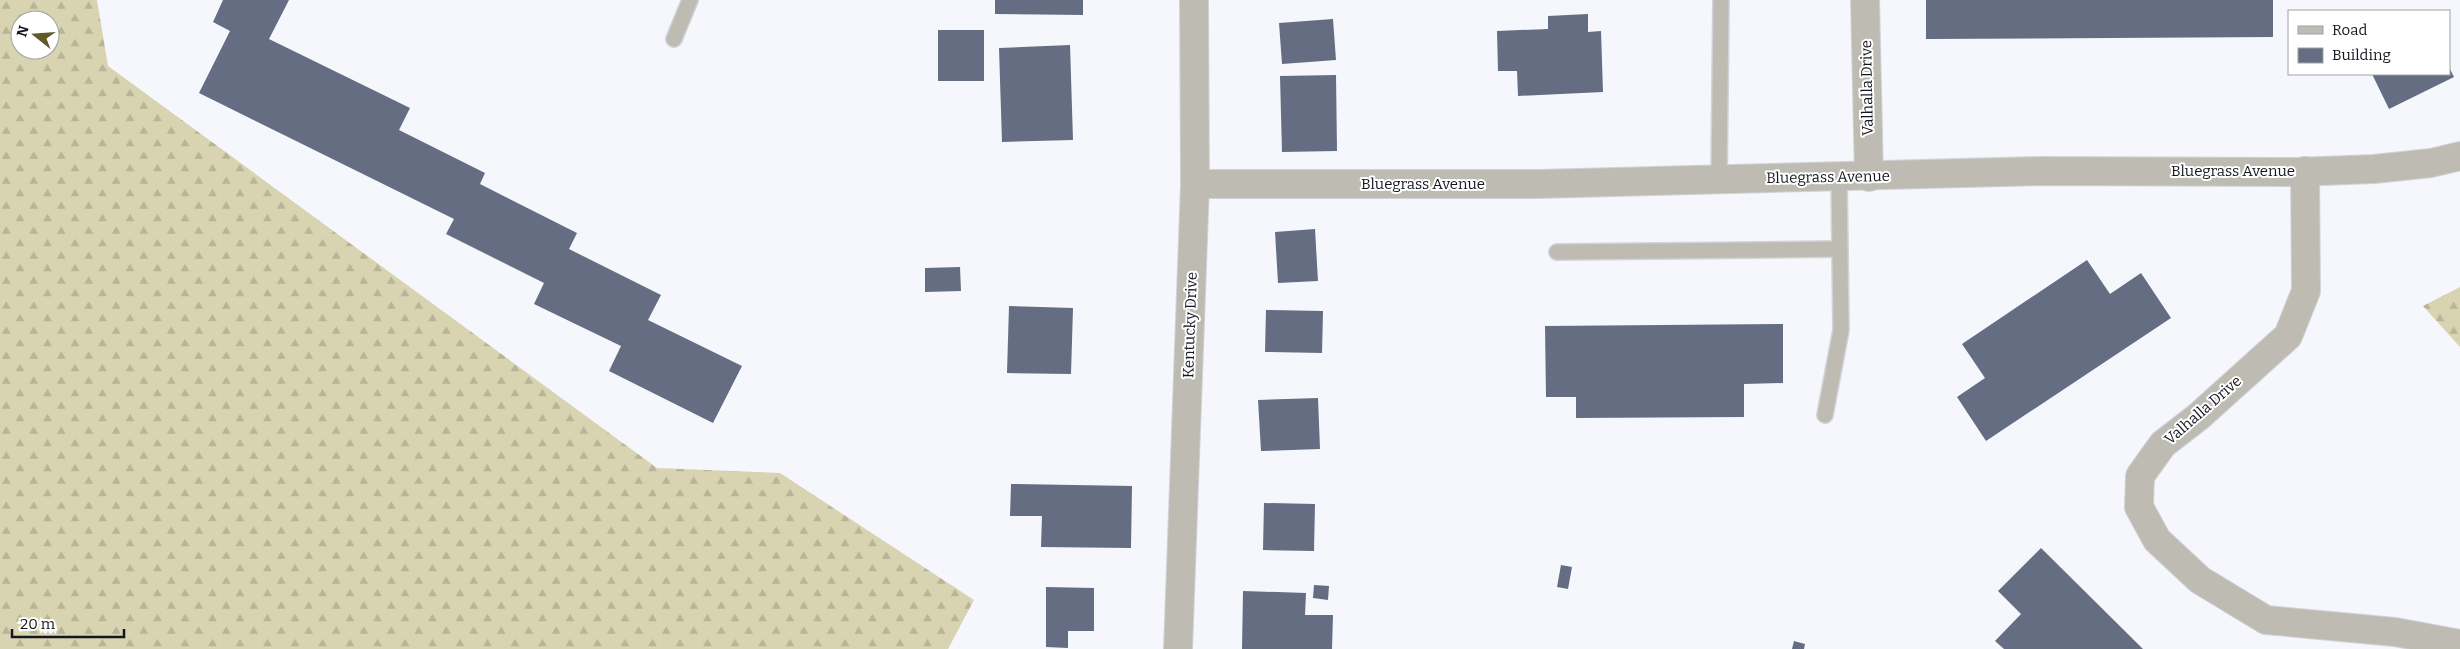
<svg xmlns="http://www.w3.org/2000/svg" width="2460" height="649" font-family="Bitter,serif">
	<defs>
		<pattern id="forest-firs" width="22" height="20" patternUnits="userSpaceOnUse" patternTransform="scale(1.25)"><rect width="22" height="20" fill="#d8d3b0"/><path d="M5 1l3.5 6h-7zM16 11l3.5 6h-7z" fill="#b8b497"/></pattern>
	</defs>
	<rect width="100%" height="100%" fill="#f5f7fc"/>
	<!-- forest -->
	<g fill="url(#forest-firs)" fill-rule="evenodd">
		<path d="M0,0H97L108,66L657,468L780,473L974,600L948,649H0ZM20,20H50V50H20Z"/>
		<path d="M2460,287V347L2423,306Z"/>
	</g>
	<!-- building -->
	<g fill="#646d81">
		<path d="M223,0H289L269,39L410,108L399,130L485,173L480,184L577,233L569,249L661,295L648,320L742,366L713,423L609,371L621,346L534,304L544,283L446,234L454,219L199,93L230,31L213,22Z"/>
		<path d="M995,0H1083V15L995,14Z"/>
		<path d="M1926,0H2273V37L1926,39Z"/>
		<path d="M1588,14V32L1601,31L1603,92L1518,96L1517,71H1498L1497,31L1548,29V16Z"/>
		<path d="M1333,19L1336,60L1282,64L1279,23Z"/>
		<rect x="938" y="30" width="46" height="51"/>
		<path d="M1070,45L1073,140L1002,142L999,48Z"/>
		<path d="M2449,67L2454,77L2389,109L2372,74H2449Z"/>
		<path d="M1336,75L1337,151L1282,152L1280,76Z"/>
		<path d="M1315,229L1318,281L1278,283L1275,232Z"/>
		<path d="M2087,260L2110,294L2141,273L2171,318L1986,441L1957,397L1985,378L1962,344Z"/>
		<path d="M960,267L961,291L925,292V268Z"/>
		<path d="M1009,306L1073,308L1071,374L1007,373Z"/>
		<path d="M1266,310L1323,311L1322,353L1265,352Z"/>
		<path d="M1783,324V383L1744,384V417L1576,418V397H1546L1545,326Z"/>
		<path d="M1318,398L1320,449L1261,451L1258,400Z"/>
		<path d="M1011,484L1132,486L1131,548L1041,547L1042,516H1010Z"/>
		<path d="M1264,503L1315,504L1314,551L1263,550Z"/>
		<path d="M2041,548L2143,649H2004L1995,641L2021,614L1998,591Z"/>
		<path d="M1561,565L1572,567L1568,589L1557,587Z"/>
		<path d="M1314,585L1329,586L1328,600L1313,598Z"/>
		<path d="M1046,587L1094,588V631H1068V648L1046,647Z"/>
		<path d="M1243,591L1306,593L1305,615H1333L1332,649H1242Z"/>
		<path d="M1794,641L1805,644L1804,649H1792Z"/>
	</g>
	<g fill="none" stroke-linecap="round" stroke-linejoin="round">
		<!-- service casing -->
		<g stroke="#d1d3d9" stroke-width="18">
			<g id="service">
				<path d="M674,39L690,0"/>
				<path d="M1719,180L1721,0"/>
				<path d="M1557,252L1840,249"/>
				<path d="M1825,415L1841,330L1839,177"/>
			</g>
		</g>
		<!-- minor casing -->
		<g stroke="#d1d3d9" stroke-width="30">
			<g id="minor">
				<path d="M1865,0L1869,177"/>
				<path d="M2305,171L2306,291L2288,336L2198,417L2163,444L2140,476L2139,507L2157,540L2200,580L2266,620L2395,632L2460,644"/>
				<path d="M1195,184H1538L2039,171L2296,172L2374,169L2431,163L2460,156"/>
				<path d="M1178,649L1195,184L1194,0"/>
			</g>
		</g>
		<!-- service -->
		<use href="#service" stroke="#bebcb2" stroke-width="15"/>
		<!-- minor -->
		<use href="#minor" stroke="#bebcb2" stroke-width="28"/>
	</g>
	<g text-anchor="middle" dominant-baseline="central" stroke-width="4" stroke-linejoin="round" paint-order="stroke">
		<!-- street labels -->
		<g font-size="15" fill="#14171f" stroke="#fff">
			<text transform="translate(1867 88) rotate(-91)">Valhalla Drive</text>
			<text x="2233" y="171">Bluegrass Avenue</text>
			<text transform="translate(1828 177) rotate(-1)">Bluegrass Avenue</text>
			<text x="1423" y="184">Bluegrass Avenue</text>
			<text transform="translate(1190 325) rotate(-88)">Kentucky Drive</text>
			<text transform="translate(2203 410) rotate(-41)">Valhalla Drive</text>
		</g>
	</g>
	<!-- legend -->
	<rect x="2288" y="10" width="162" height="65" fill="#ffffff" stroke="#a1a2a5"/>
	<rect x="2298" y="26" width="25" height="8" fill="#bebcb2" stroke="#a1a2a5"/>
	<text x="2332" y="35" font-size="15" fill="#14171f">Road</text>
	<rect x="2298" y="48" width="25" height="15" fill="#646d81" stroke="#a1a2a5"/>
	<text x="2332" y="60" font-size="15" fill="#14171f">Building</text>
	<!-- north arrow -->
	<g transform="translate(35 35) rotate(287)"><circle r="24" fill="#ffffff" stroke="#a1a2a5"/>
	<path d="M0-4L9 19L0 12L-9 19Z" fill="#615926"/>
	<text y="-8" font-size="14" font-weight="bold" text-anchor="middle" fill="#14171f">N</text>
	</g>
	<!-- scale -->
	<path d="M12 629v8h112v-8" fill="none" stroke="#14171f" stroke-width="2.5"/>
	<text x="20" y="629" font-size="15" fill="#14171f" stroke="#ffffff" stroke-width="4" paint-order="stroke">20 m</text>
</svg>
